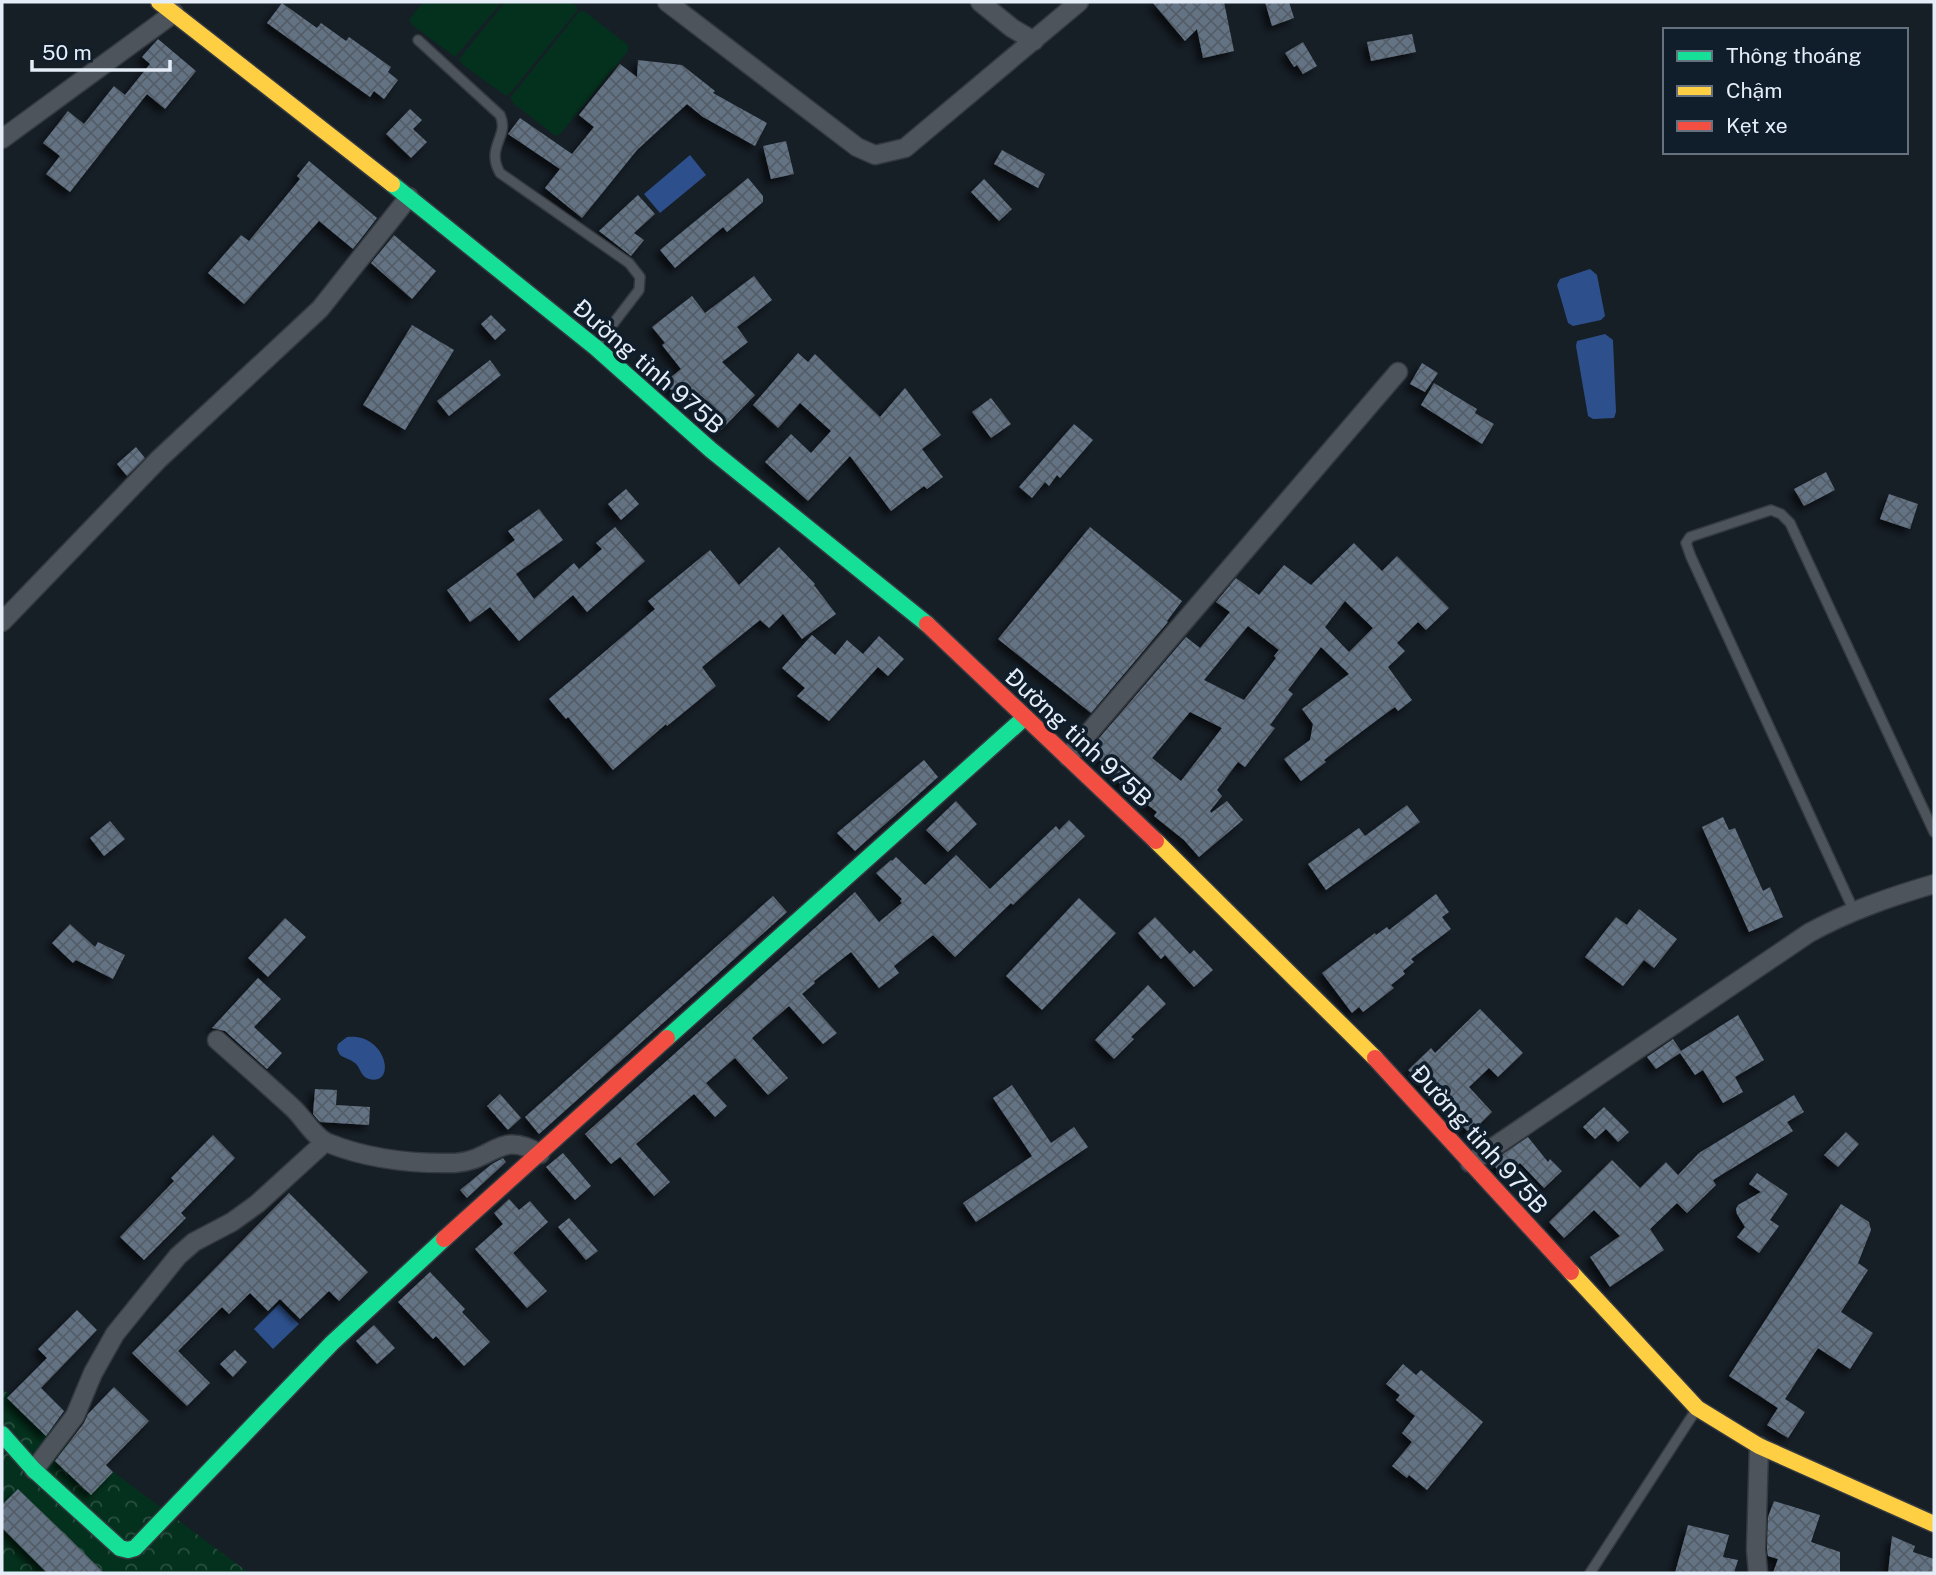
<svg xmlns="http://www.w3.org/2000/svg" width="1936" height="1575" font-family="'Public Sans',sans-serif">
	<defs>
		<pattern id="forest-crowns" width="20" height="18" patternUnits="userSpaceOnUse" patternTransform="scale(1.75)"><rect width="20" height="18" fill="#04311d"/><path d="M2 6a3 3 0 1 1 6 0M12 15a3 3 0 1 1 6 0" fill="none" stroke="#284f3f"/></pattern>
		<pattern id="building-cross-hatch" width="8" height="8" patternUnits="userSpaceOnUse" patternTransform="scale(1.75)"><rect width="8" height="8" fill="#647384"/><path d="M0 0l8 8M0 8l8-8" fill="none" stroke="#545d67"/></pattern>
		<filter id="shadow"><feDropShadow dx="-5" dy="5" stdDeviation="3.5" flood-color="#0009"/></filter>
	</defs>
	<rect width="100%" height="100%" fill="#161e26"/>
	<!-- forest -->
	<path fill="url(#forest-crowns)" d="M2,1389L249,1573H2Z"/>
	<!-- garden -->
	<g fill="#04311d">
		<path d="M423,2H502L455,57L412,25L409,20Z"/>
		<path d="M505,2H571L577,6V11L511,92L506,96L463,65L459,59Z"/>
		<path d="M584,11L628,45V51L562,132L556,136L514,104L510,98L579,12Z"/>
	</g>
	<!-- water -->
	<g fill="#2d508c">
		<path d="M690,155L706,175L660,213L644,194Z"/>
		<path d="M1590,269L1597,275L1605,316L1601,320L1573,326L1568,323L1557,285L1560,279Z"/>
		<path d="M1605,334L1613,340L1616,412L1614,418L1593,419L1588,416L1576,346L1577,341Z"/>
		<path d="M347,1037C386,1032 398,1086 369,1079C360,1076 361,1068 355,1063C350,1059 344,1058 340,1055L337,1049L338,1044Z"/>
		<path d="M279,1304L299,1324L273,1349L254,1329Z"/>
	</g>
	<!-- building -->
	<g fill="url(#building-cross-hatch)" fill-rule="evenodd" filter="url(#shadow)">
		<path d="M1152,2H1224L1234,51L1203,58L1197,29L1185,41Z"/>
		<path d="M1265,2H1289L1294,18L1272,26Z"/>
		<path d="M282,3L317,28L321,23L346,41L349,37L391,67L388,72L398,80L384,99L374,91L370,97L267,23Z"/>
		<path d="M1412,34L1416,52L1371,61L1367,42Z"/>
		<path d="M158,39L196,71L165,109L147,94L70,192L46,174L60,156L43,143L68,111L84,124L114,86L125,95L150,64L142,57Z"/>
		<path d="M1303,42L1317,66L1303,74L1297,65L1294,67L1285,53Z"/>
		<path d="M638,60L682,65L715,91L713,93L767,123L755,146L703,117L687,104L637,150L582,218L545,188L560,169L508,134L520,118L572,154L594,127L579,115L620,64L637,77Z"/>
		<path d="M410,109L422,120L413,129L427,142L411,158L386,134Z"/>
		<path d="M786,141L794,174L771,179L763,146Z"/>
		<path d="M1002,150L1045,174L1038,188L994,164Z"/>
		<path d="M309,161L377,218L353,249L319,221L244,304L208,273L241,235L249,241L300,179L297,176Z"/>
		<path d="M748,178L763,196V202L727,232L723,227L675,268L660,250Z"/>
		<path d="M984,179L1012,209L999,221L971,192Z"/>
		<path d="M638,195L655,214L634,233L644,240L631,256L599,231Z"/>
		<path d="M394,235L436,271L412,299L371,263Z"/>
		<path d="M754,276L772,300L737,327L748,342L722,362L755,395L721,430L682,393L676,397L665,382L681,369L662,345L665,343L652,327L692,296L705,313Z"/>
		<path d="M491,315L506,330L495,340L481,324Z"/>
		<path d="M412,325L454,350L405,430L363,405Z"/>
		<path d="M798,353L808,362L815,354L880,417L905,388L941,435L922,449L943,477L927,489L924,486L891,511L850,456L808,501L765,462L791,434L811,453L831,431L800,403L778,428L753,405Z"/>
		<path d="M490,360L501,375L449,416L437,401Z"/>
		<path d="M1422,363L1438,373L1425,392L1410,384Z"/>
		<path d="M1434,383L1477,409L1475,413L1494,424L1482,444L1421,405Z"/>
		<path d="M991,398L1011,424L991,438L972,412Z"/>
		<path d="M1074,424L1093,440L1060,478L1057,475L1049,486L1045,482L1032,498L1019,487Z"/>
		<path d="M136,447L145,458L127,476L117,464Z"/>
		<path d="M1826,472L1835,490L1804,506L1794,489Z"/>
		<path d="M626,489L639,504L621,520L608,504Z"/>
		<path d="M1889,494L1918,504L1910,529L1880,519Z"/>
		<path d="M539,509L563,540L516,574L534,599L574,563L579,569L602,549L596,543L615,527L645,561L587,612L573,595L519,641L490,607L470,622L447,590L515,540L508,531Z"/>
		<path d="M1090,527L1182,601L1167,621L1168,622L1091,713L998,639Z"/>
		<path d="M1354,543L1382,571L1397,556L1449,608L1426,630L1418,622L1397,643L1405,651L1388,667L1412,700L1398,711L1395,707L1381,717L1324,760L1326,762L1301,781L1284,759L1310,740L1313,724L1302,709L1349,674L1321,647L1288,690L1293,694L1270,725L1275,728L1245,767L1238,762L1217,790L1222,796L1210,811L1211,813L1227,801L1243,820L1199,857L1184,840L1154,816L1157,812L1110,776L1114,771L1088,751L1186,637L1200,648L1230,612L1216,602L1236,578L1259,595L1284,565L1311,585ZM1345,601L1373,628L1349,652L1325,627ZM1248,626L1279,650L1274,656L1276,658L1244,700L1204,680ZM1190,712L1222,728L1181,781L1152,758Z"/>
		<path d="M779,547L815,584L814,585L836,614L802,639L783,614L769,628L760,620L702,667L716,686L667,726L666,724L613,770L568,717L566,719L549,699L655,609L648,601L710,550L739,585Z"/>
		<path d="M812,635L835,655L847,640L863,654L879,636L904,659L888,676L878,667L829,721L797,696L805,688L782,668Z"/>
		<path d="M924,760L938,777L855,851L837,833Z"/>
		<path d="M956,801L977,824L948,852L926,830Z"/>
		<path d="M1407,805L1420,822L1326,890L1308,864L1359,828L1365,836Z"/>
		<path d="M1723,817L1729,830L1735,828L1763,891L1770,887L1783,917L1749,932L1702,827Z"/>
		<path d="M1069,820L1085,836L1013,905L1011,903L955,957L933,935L894,966L899,973L879,988L851,952L814,981L815,983L802,994L837,1033L823,1044L789,1006L752,1038L788,1078L768,1095L735,1058L706,1083L727,1106L715,1117L694,1094L658,1125L636,1144L670,1182L654,1196L620,1157L611,1164L585,1134L855,892L879,922L902,903L900,901L902,899L876,873L891,860L892,861L896,857L925,885L956,855L990,889L1056,826L1059,830Z"/>
		<path d="M110,821L125,839L104,856L90,838Z"/>
		<path d="M1436,894L1449,912L1442,917L1451,929L1411,959L1414,962L1403,971L1405,974L1391,985L1394,988L1363,1012L1359,1007L1352,1013L1322,973L1375,933L1376,935L1387,927L1389,930Z"/>
		<path d="M773,896L787,912L539,1134L525,1117Z"/>
		<path d="M1079,898L1116,933L1042,1010L1006,976Z"/>
		<path d="M1639,909L1677,939L1654,968L1644,960L1623,986L1585,957L1616,917L1627,925Z"/>
		<path d="M1155,917L1190,954L1194,950L1213,970L1194,987L1165,955L1161,959L1138,933Z"/>
		<path d="M285,918L306,937L268,977L248,958Z"/>
		<path d="M70,924L95,947L98,942L125,955L113,979L76,960L73,963L52,943Z"/>
		<path d="M258,978L281,999L254,1027L282,1053L267,1069L225,1031L212,1028Z"/>
		<path d="M1148,985L1166,1004L1131,1037L1134,1039L1114,1059L1095,1040Z"/>
		<path d="M1480,1009L1523,1053L1498,1077L1489,1068L1469,1087L1492,1112L1470,1134L1408,1070L1431,1048L1435,1053Z"/>
		<path d="M1738,1015L1764,1060L1735,1077L1743,1092L1723,1103L1703,1070L1695,1075L1680,1053L1656,1069L1647,1057L1673,1039L1681,1051Z"/>
		<path d="M1012,1085L1051,1143L1074,1127L1088,1147L976,1222L963,1203L1032,1156L993,1098Z"/>
		<path d="M315,1089L337,1090L336,1105L370,1107L369,1125L320,1122L313,1114Z"/>
		<path d="M500,1094L521,1118L508,1130L487,1106Z"/>
		<path d="M1794,1095L1804,1112L1787,1122L1793,1131L1713,1180L1716,1185L1687,1213L1677,1203L1650,1229L1664,1250L1610,1287L1590,1257L1620,1236L1594,1210L1564,1238L1549,1222L1612,1160L1640,1188L1666,1162L1678,1175L1699,1153Z"/>
		<path d="M1604,1107L1629,1132L1618,1142L1606,1129L1595,1139L1583,1127Z"/>
		<path d="M1846,1132L1859,1144L1838,1167L1824,1155Z"/>
		<path d="M213,1135L235,1158L181,1213L186,1218L144,1260L120,1237L174,1181L171,1178Z"/>
		<path d="M1528,1137L1548,1162L1550,1159L1562,1171L1544,1188L1520,1163L1503,1176L1491,1162Z"/>
		<path d="M563,1153L591,1186L575,1200L546,1167Z"/>
		<path d="M503,1158L506,1162L467,1198L460,1190L492,1164Z"/>
		<path d="M1757,1173L1788,1194L1770,1220L1779,1226L1759,1253L1737,1237L1745,1227L1737,1214L1736,1209L1738,1205L1761,1192L1749,1184Z"/>
		<path d="M289,1193L368,1272L339,1301L329,1291L300,1319L280,1299L268,1311L250,1293L229,1314L222,1307L178,1351L210,1383L187,1406L132,1353Z"/>
		<path d="M509,1199L519,1210L530,1201L548,1222L513,1253L547,1291L527,1308L475,1249L503,1224L494,1213Z"/>
		<path d="M1841,1204L1869,1222L1871,1230L1858,1263L1868,1270L1841,1312L1873,1333L1850,1369L1818,1348L1785,1399L1805,1412L1788,1438L1767,1425L1778,1408L1729,1376Z"/>
		<path d="M569,1218L598,1251L586,1260L558,1227Z"/>
		<path d="M430,1272L465,1309L462,1312L490,1342L464,1366L436,1336L433,1339L398,1302Z"/>
		<path d="M77,1310L97,1330L41,1388L64,1411L46,1436L7,1398L47,1358L38,1349Z"/>
		<path d="M374,1325L395,1348L377,1364L356,1341Z"/>
		<path d="M235,1350L247,1362L233,1377L220,1364Z"/>
		<path d="M1403,1364L1416,1375L1421,1370L1483,1422L1427,1490L1409,1475L1407,1478L1392,1466L1412,1442L1402,1433L1415,1416L1396,1400L1400,1395L1386,1384Z"/>
		<path d="M114,1387L149,1421L106,1465L113,1472L91,1495L55,1461L84,1423L88,1414Z"/>
		<path d="M18,1489L68,1537L104,1573H47L2,1528V1505Z"/>
		<path d="M1774,1501L1820,1515L1811,1542L1840,1552V1573H1773L1778,1559L1768,1556L1767,1550L1768,1517Z"/>
		<path d="M1688,1525L1729,1535L1723,1557L1738,1560L1734,1573H1675Z"/>
		<path d="M1892,1536L1915,1546L1913,1552L1934,1559V1573H1888Z"/>
	</g>
	<g fill="none" stroke-linecap="round" stroke-linejoin="round">
		<!-- lane casing -->
		<g stroke="#353a41" stroke-width="12">
			<g id="lane">
				<path d="M418,40L500,115C510,136 485,147 500,173L629,263L640,277L639,290L596,346"/>
				<path d="M1854,911L1691,557L1686,543L1690,537L1771,510L1781,514L1790,523L1934,832"/>
				<path d="M1590,1573L1696,1410"/>
			</g>
		</g>
		<!-- street casing -->
		<g stroke="#353a41" stroke-width="21">
			<g id="street">
				<path d="M667,2L857,147L875,155L905,148L1079,2"/>
				<path d="M980,2L1012,28L1034,41"/>
				<path d="M2,139L174,13"/>
				<path d="M2,622L159,459L320,309L409,197"/>
				<path d="M1068,757L1398,372"/>
				<path d="M217,1040C243,1063 269,1086 294,1109C304,1119 315,1138 328,1143C368,1159 412,1164 455,1163C493,1161 500,1129 540,1154"/>
				<path d="M1470,1163L1809,933C1849,911 1890,897 1934,884"/>
				<path d="M34,1470L75,1416L93,1373L115,1334L178,1256L194,1242L232,1222L257,1204L325,1142"/>
				<path d="M1758,1573L1756,1550L1759,1446"/>
			</g>
		</g>
		<!-- fast casing -->
		<g stroke="#353a41" stroke-width="19">
			<g id="fast">
				<path d="M392,184L595,347L711,450L927,624"/>
				<path d="M667,1038L1024,718"/>
				<path d="M2,1434L34,1470L120,1548L128,1550L135,1548L332,1343L444,1239"/>
			</g>
		</g>
		<!-- slow casing -->
		<g stroke="#353a41" stroke-width="19">
			<g id="slow">
				<path d="M159,2L392,184"/>
				<path d="M1156,841L1375,1058"/>
				<path d="M1571,1272L1697,1408L1759,1446L1934,1524"/>
			</g>
		</g>
		<!-- jam casing -->
		<g stroke="#353a41" stroke-width="19">
			<g id="jam">
				<path d="M927,624L1156,841"/>
				<path d="M1375,1058L1571,1272"/>
				<path d="M444,1239L667,1038"/>
			</g>
		</g>
		<!-- lane -->
		<use href="#lane" stroke="#4e545b" stroke-width="9"/>
		<!-- street -->
		<use href="#street" stroke="#4e545b" stroke-width="18"/>
		<!-- fast -->
		<use href="#fast" stroke="#16e098" stroke-width="16"/>
		<!-- slow -->
		<use href="#slow" stroke="#ffcf43" stroke-width="16"/>
		<!-- jam -->
		<use href="#jam" stroke="#f24e42" stroke-width="16"/>
	</g>
	<g text-anchor="middle" dominant-baseline="central" stroke-width="7" stroke-linejoin="round" paint-order="stroke">
		<!-- street labels -->
		<g font-size="24" fill="#e5eef8" stroke="#101e2c">
			<text transform="translate(649 366) rotate(41)">Đường tỉnh 975B</text>
			<text transform="translate(1079 737) rotate(43)">Đường tỉnh 975B</text>
			<text transform="translate(1480 1139) rotate(48)">Đường tỉnh 975B</text>
		</g>
	</g>
	<!-- border -->
	<rect width="1936" height="1575" fill="none" stroke="#e5eef8" stroke-width="7"/>
	<!-- legend -->
	<rect x="1663" y="28" width="245" height="126" fill="#101e2c" stroke="#65717e" stroke-width="2"/>
	<rect x="1677" y="51" width="35" height="10" fill="#16e098" stroke="#65717e" stroke-width="2"/>
	<text x="1726" y="63" font-size="21" fill="#e5eef8">Thông thoáng</text>
	<rect x="1677" y="86" width="35" height="10" fill="#ffcf43" stroke="#65717e" stroke-width="2"/>
	<text x="1726" y="98" font-size="21" fill="#e5eef8">Chậm</text>
	<rect x="1677" y="121" width="35" height="10" fill="#f24e42" stroke="#65717e" stroke-width="2"/>
	<text x="1726" y="133" font-size="21" fill="#e5eef8">Kẹt xe</text>
	<!-- scale -->
	<path d="M32 60v10h138v-10" fill="none" stroke="#e5eef8" stroke-width="3.5"/>
	<text x="42" y="60" font-size="21" fill="#e5eef8" stroke="#101e2c" stroke-width="5" paint-order="stroke">50 m</text>
</svg>
